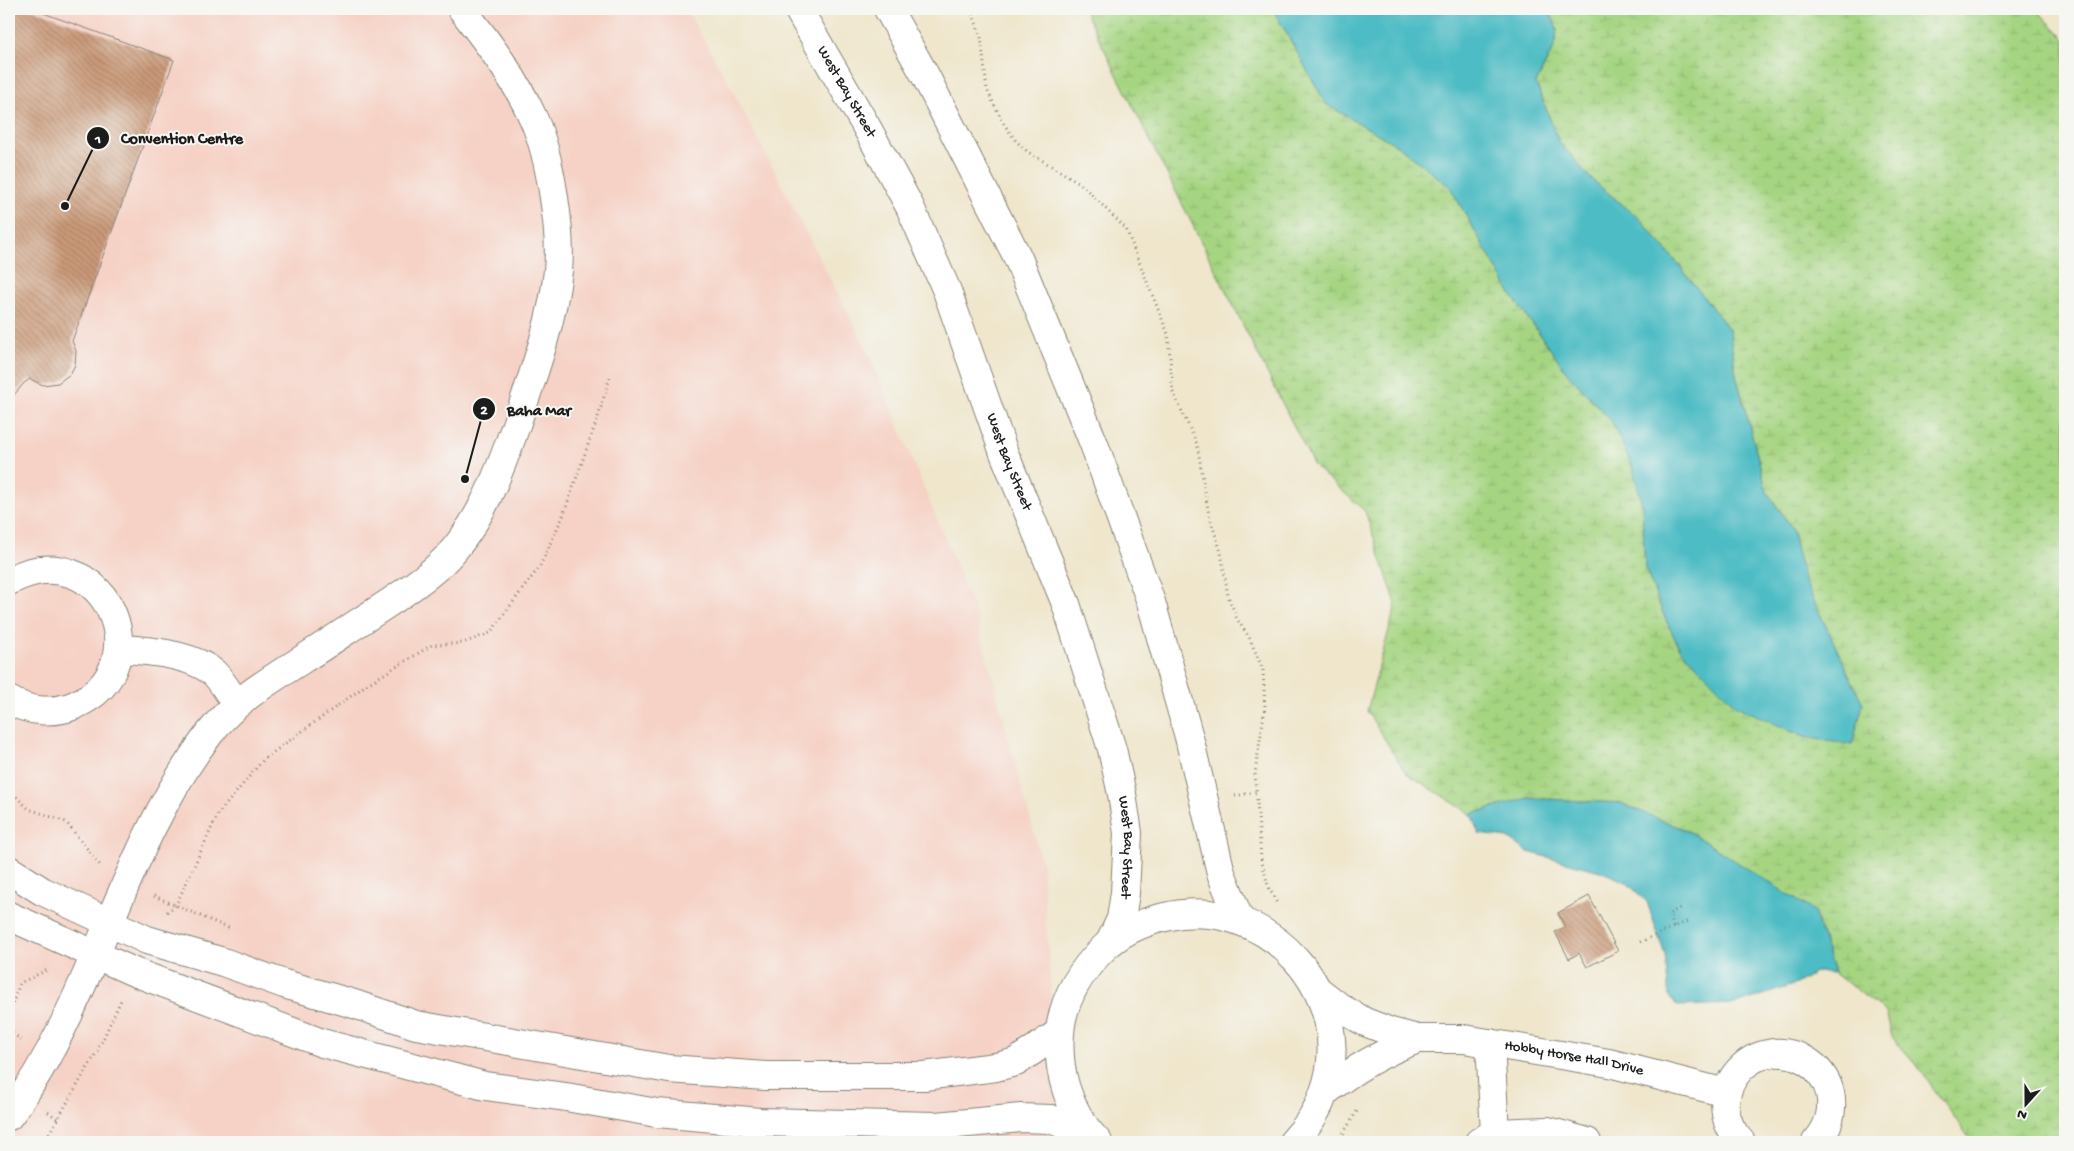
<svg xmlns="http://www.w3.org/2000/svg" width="2074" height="1151" font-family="'Gochi Hand',sans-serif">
	<defs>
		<pattern id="wetland-marsh" width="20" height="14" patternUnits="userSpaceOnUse" patternTransform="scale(1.25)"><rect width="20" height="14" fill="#a6d582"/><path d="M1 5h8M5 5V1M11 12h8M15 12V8" fill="none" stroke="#8eb670"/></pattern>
		<pattern id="building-back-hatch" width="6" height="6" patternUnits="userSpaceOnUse" patternTransform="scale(1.25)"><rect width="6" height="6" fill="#cb9a79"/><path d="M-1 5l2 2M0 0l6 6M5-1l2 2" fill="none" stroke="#a47d62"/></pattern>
	</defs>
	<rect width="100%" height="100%" fill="#f6f6f2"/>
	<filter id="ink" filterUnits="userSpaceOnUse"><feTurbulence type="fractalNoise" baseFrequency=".02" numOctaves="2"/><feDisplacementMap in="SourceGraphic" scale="10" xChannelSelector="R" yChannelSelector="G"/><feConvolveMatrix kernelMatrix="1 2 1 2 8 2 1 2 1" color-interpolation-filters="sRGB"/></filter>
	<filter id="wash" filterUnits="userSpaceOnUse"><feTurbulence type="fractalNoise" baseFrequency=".0096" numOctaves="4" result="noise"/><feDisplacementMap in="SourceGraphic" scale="20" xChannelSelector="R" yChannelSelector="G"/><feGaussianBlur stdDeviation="1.12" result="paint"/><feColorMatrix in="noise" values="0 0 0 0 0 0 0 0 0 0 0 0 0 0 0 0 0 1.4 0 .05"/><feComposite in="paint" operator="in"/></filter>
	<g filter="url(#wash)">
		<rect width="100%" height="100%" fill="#efe6cc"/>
		<!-- built -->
		<path fill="#f6d1c5" d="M9,9H686L731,87L867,350L974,609L1042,863L1061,1142H9Z"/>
		<!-- wetland -->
		<path fill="url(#wetland-marsh)" stroke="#61784f" d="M1084,9H1273L1326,104L1400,147L1450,187L1512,296L1569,375L1612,422L1633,468L1642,503L1645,568L1665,618L1679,647L1852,745L1863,704L1804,580L1792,528L1767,492L1736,375L1729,329L1678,264L1640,219L1591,179L1559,142L1536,83L1555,45L1557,29L1549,9H2036L2065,39V1142H1972L1916,1064L1892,1037L1886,1012L1834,973L1814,911L1688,831L1620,803L1528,798L1471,814L1406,773L1367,711L1396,604L1365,511L1314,466Z"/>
		<!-- water -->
		<g fill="#4ebcc4" stroke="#356c70">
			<path d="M1273,9H1549L1557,29L1555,45L1536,83L1559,142L1591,179L1640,219L1678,264L1729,329L1736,375L1767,492L1792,528L1804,580L1863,704L1852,745L1804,737L1736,706L1679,647L1665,618L1645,568L1642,503L1633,468L1612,422L1569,375L1512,296L1450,187L1400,147L1326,104Z"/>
			<path d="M1528,798L1620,803L1688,831L1814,911L1834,973L1816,972L1796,984L1736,1004L1677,1006L1669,997L1665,955L1647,902L1626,882L1600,871L1528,852L1508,838L1479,834L1471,814Z"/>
		</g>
		<g id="blocks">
			<!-- building -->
			<g fill="url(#building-back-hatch)">
				<path d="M9,9H32L174,60L72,341L76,351L75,365L70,374L58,383L43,385L30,379L24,383L9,401Z"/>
				<path d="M9,603L12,617L10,638L9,637Z"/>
				<path d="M1589,896L1618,951L1587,967L1579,953L1569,959L1555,932L1565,927L1558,913Z"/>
			</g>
		</g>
	</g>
	<g filter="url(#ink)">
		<use href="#blocks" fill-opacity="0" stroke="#868174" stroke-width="1"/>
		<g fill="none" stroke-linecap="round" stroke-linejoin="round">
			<!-- minor casing -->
			<g stroke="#868174" stroke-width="30">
				<g id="minor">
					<path d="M9,581C102,530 164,666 75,705C54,714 29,712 9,700"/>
					<path d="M118,649C146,650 192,654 214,673C223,682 229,694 237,704"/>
					<path d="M9,870L42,891L147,940L223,962L284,984L354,1004L416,1025L669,1069L765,1076H924L996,1067L1016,1062L1060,1032"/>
					<path d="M9,916L134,972L322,1043L485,1086L566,1097L657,1113L760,1122L936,1126L1021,1118L1051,1119L1091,1136"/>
					<path id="s1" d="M1319,991L1341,1008L1365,1022L1391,1032L1418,1039H1464L1609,1063L1726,1093"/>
					<path d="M1490,1043L1495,1133"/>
					<path d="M1324,1093C1353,1069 1383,1052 1418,1039"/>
					<path d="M9,1116C95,1000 121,848 210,733C235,700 269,681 303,659C324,646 344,632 364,619C389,603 413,588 435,569C477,533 498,476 516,425C533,375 552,324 558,271C562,232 550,156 534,120C516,79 489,44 462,9"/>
					<path d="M1479,1142L1495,1133L1548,1131L1587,1142"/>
					<path d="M1741,1142C1698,1097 1751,1031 1805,1060C1818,1067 1827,1080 1830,1093C1834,1111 1828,1129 1816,1142"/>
				</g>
			</g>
			<!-- major casing -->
			<g stroke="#868174" stroke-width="30">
				<g id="major">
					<path id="s2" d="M798,9L866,126L910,207L947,291L1004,453L1066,604L1112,749L1122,794L1128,833L1125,893L1121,919L1110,942"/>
					<path d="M888,9L926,77L1018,258L1094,444L1151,602L1189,737L1221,873L1240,921"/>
					<path d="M1098,1142C1067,1111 1055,1067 1061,1024C1066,994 1083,968 1105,947C1121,932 1143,922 1165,917C1266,892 1361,996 1323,1095C1317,1113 1306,1128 1293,1142"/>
				</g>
			</g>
			<!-- path -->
			<g stroke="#868174" stroke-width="3" stroke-dasharray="1 4" stroke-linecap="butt">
				<path d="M971,9L981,37L987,90L1004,124L1016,141L1028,152L1080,183L1126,229L1168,334L1173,392L1197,444L1209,515L1221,552L1228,596L1237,619L1249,637L1263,670L1265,708L1255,773L1261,858L1268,886L1278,905"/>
				<path d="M9,790L29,809L66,822L100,865"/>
				<path d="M1235,796L1256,792"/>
				<path d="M154,896L231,929"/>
				<path d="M167,912L176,905L218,814L264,759L369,683L432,645L463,643L490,633L540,566L563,516L599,414L610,377"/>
				<path d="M1674,927L1669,914L1682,907"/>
				<path d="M1640,942L1688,921"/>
				<path d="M9,1013L20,983L49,969"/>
				<path d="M9,1030L21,1040"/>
				<path d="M48,1112L58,1119"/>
				<path d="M44,1142L98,1050L121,1000"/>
				<path d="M1338,1142L1359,1108"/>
			</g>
			<!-- minor -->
			<use href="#minor" stroke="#fff" stroke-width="28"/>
			<!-- major -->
			<use href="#major" stroke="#fff" stroke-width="28"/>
		</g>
	</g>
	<g text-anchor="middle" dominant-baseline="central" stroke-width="4" stroke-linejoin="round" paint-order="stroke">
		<!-- street labels -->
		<g font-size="15" fill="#1c1c1c" stroke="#f6f6f2">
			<text stroke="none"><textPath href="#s2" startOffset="96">West Bay Street</textPath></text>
			<text stroke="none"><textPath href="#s2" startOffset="501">West Bay Street</textPath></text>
			<text stroke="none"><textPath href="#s2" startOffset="906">West Bay Street</textPath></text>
			<text stroke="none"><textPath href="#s1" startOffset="269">Hobby Horse Hall Drive</textPath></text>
		</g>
	</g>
	<!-- callouts -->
	<path fill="none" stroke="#1c1c1c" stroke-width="2" d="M65 206L98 138M465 479L484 409"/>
	<g fill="#1c1c1c" stroke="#f6f6f2" stroke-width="2">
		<circle cx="65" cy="206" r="5"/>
		<circle cx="465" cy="479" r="5"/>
		<circle cx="98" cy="138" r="12"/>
		<circle cx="484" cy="409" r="12"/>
	</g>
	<g font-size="15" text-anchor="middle" font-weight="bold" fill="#fff">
		<text x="98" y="143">1</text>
		<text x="484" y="414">2</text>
	</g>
	<g font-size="16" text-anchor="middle" font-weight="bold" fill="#1c1c1c" stroke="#f6f6f2" stroke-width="4" stroke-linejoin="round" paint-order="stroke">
		<text x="182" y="143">Convention Centre</text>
		<text x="539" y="415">Baha Mar</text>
	</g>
	<!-- margin -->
	<rect width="2074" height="1151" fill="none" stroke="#f6f6f2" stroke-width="30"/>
	<!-- north arrow -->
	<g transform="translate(2026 1104) rotate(201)" stroke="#f6f6f2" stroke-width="4" paint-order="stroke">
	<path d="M0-4L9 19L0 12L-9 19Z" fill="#1c1c1c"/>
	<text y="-8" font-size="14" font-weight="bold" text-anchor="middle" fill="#1c1c1c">N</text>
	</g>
</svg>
